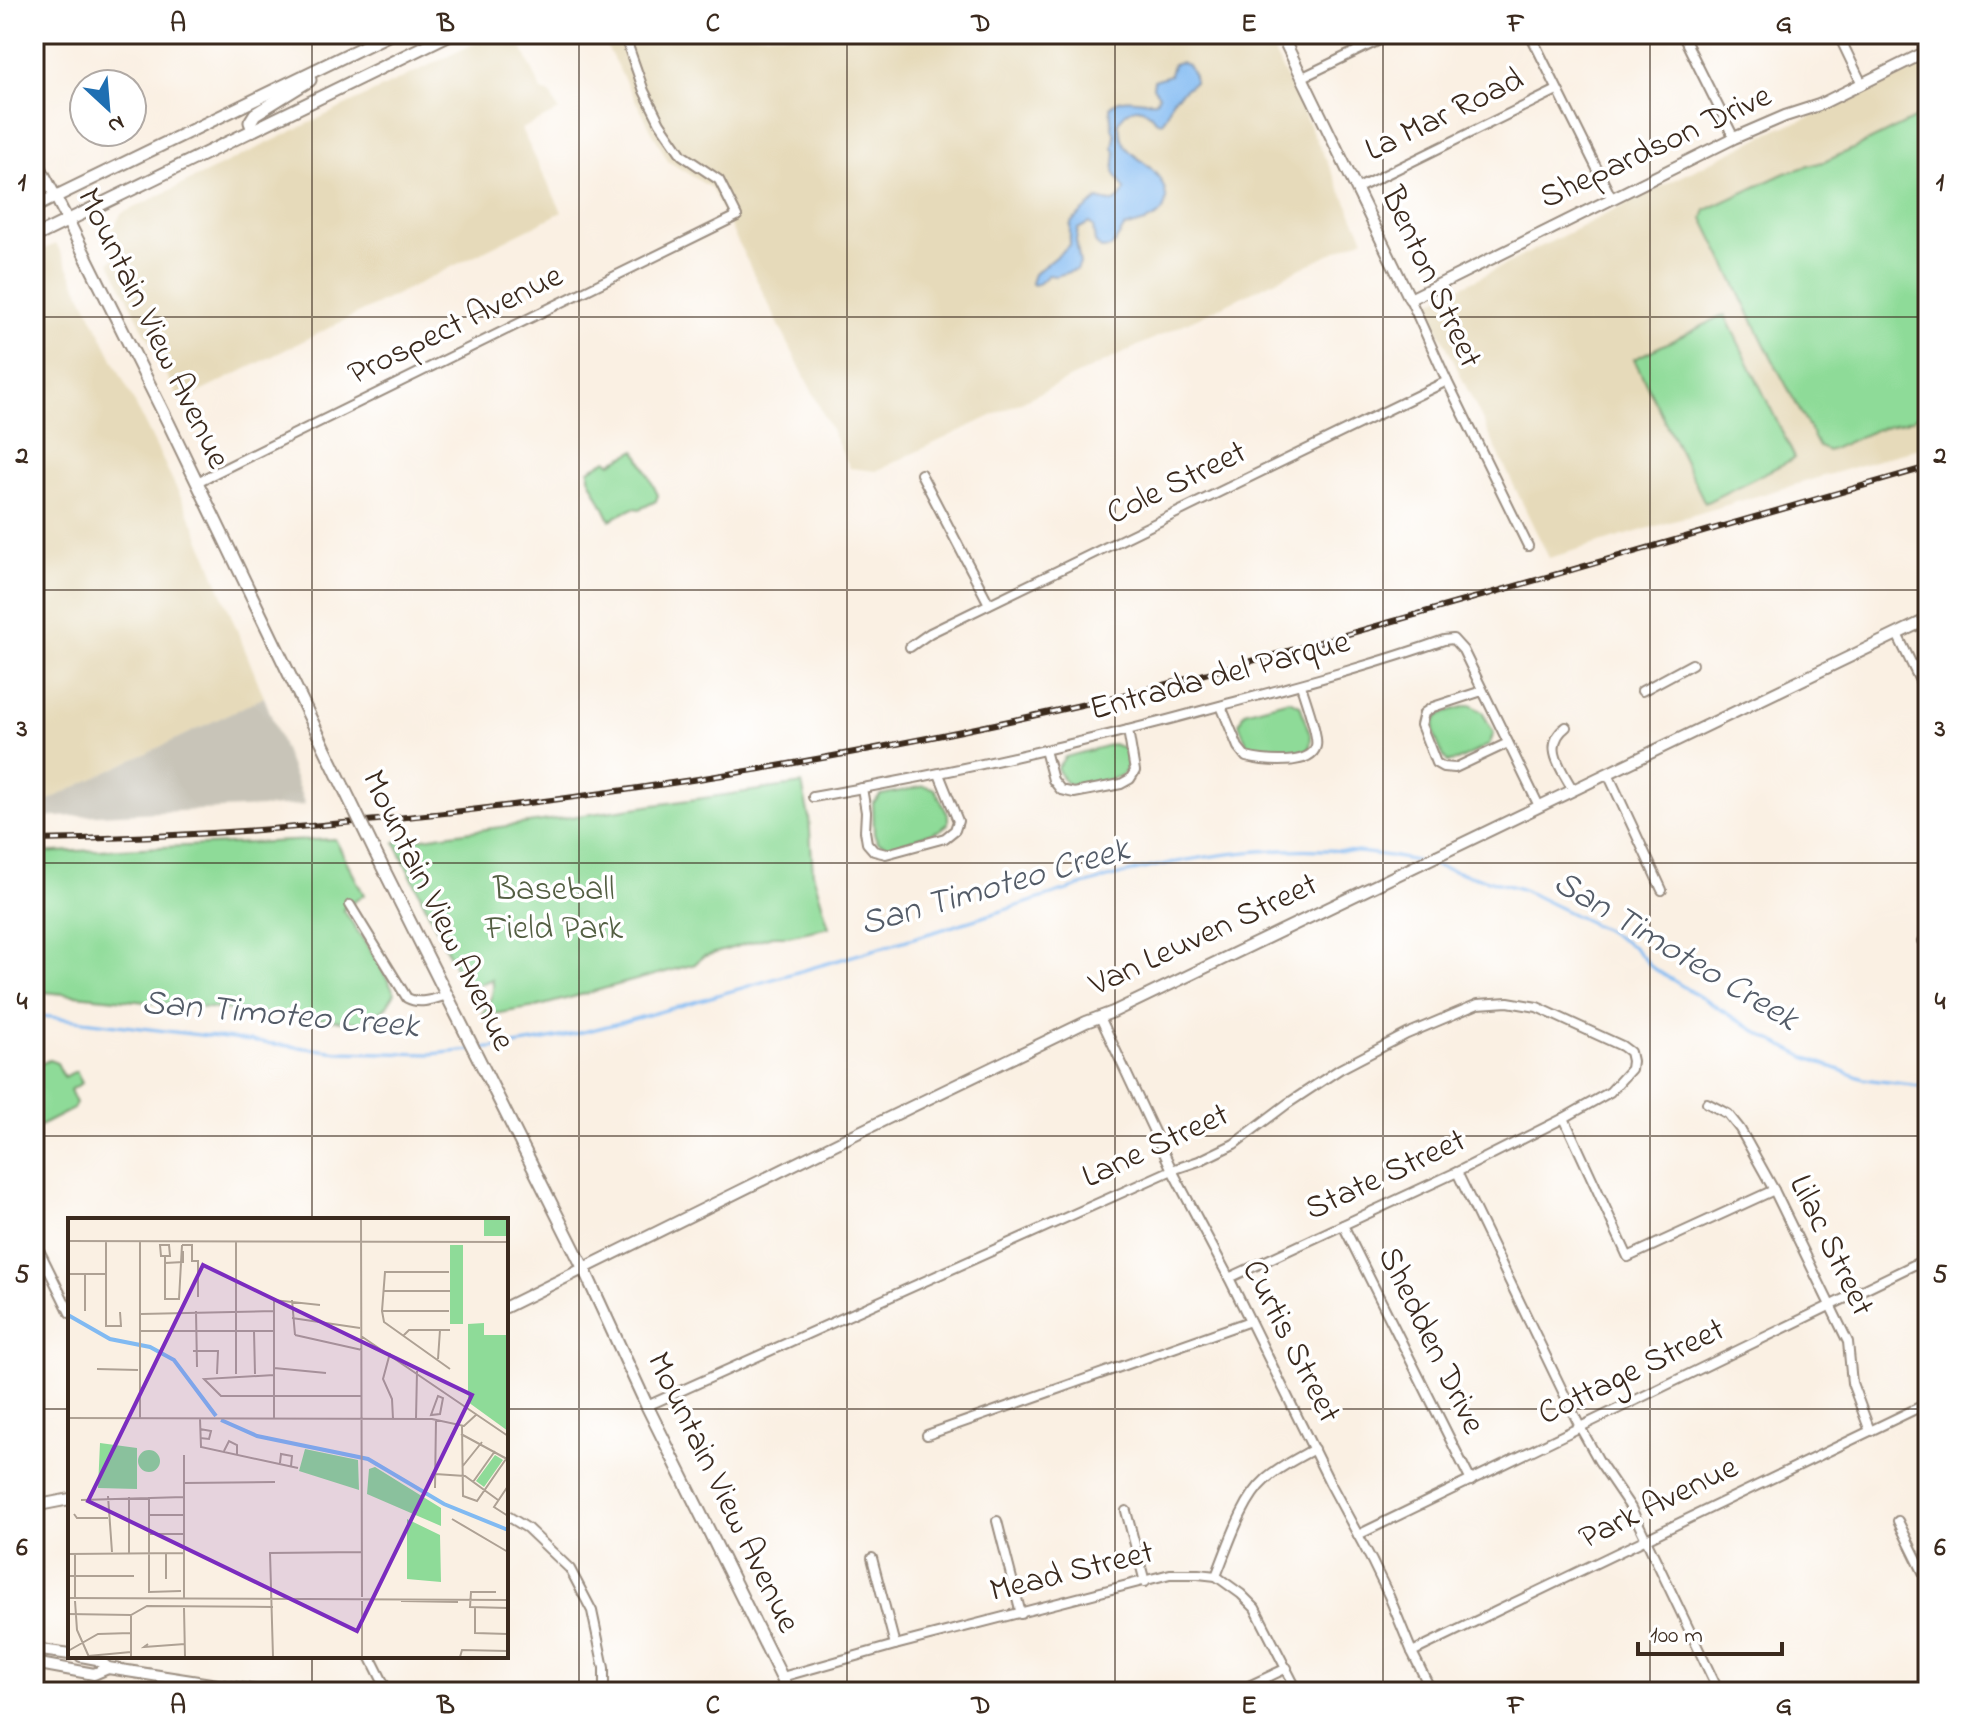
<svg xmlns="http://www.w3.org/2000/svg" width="1962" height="1726" font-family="'Indie Flower',sans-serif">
	<rect width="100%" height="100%" fill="#fff"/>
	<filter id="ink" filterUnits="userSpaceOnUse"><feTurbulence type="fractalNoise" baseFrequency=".0125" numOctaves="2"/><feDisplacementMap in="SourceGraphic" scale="16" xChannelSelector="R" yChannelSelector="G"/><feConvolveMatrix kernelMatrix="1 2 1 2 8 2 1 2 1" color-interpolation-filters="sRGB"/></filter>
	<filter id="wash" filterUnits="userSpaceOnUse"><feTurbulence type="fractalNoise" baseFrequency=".006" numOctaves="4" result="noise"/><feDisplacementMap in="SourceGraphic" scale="32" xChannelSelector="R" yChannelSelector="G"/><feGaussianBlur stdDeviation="1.8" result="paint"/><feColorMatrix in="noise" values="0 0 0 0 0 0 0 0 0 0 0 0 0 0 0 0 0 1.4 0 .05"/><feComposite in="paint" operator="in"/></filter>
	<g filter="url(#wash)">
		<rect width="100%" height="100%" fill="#faf0e3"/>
		<!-- built -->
		<g fill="#e6daba">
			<path d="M494,34H516L542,91L550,94L559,111L521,129L562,212L180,402L110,262L120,252L113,229L121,214Z"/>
			<path d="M600,34H1265L1364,238L876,471L850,468L711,188L668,161Z"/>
			<path d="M1928,64V445L1549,558L1426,304L1779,128L1801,121Z"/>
			<path d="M55,244L58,247L195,526L264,697L34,807V254Z"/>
		</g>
		<!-- industrial -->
		<path fill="#c8c4b8" d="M264,697L305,805L35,818L34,807Z"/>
		<!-- green -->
		<g fill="#8edb98" stroke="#64825b" stroke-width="2">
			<path d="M1928,112V411L1911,420L1875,430L1828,451L1819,447L1765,345L1703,218L1706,210L1785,173L1826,161L1853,149Z"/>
			<path d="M1725,315L1795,458L1705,503L1634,359Z"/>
			<path d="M636,450L658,495L656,501L640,509L633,508L610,520L589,477V470L607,460L611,463Z"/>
			<path d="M1289,700L1300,705L1311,737L1310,749L1299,753L1252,749L1248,747L1239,724L1244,712Z"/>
			<path d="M1471,705L1482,712L1494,733L1489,745L1457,761L1448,762C1441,755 1439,747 1436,738C1426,711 1451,711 1471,705Z"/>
			<path d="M1113,744L1125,749C1127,757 1130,766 1124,773C1119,780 1075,787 1068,784C1062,781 1060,774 1057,768L1065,757Z"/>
			<path d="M802,784L809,817L813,873L829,927L788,936H772L702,957L695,964L536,1007L482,1016C488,1004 496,993 492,979L466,990L395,842Z"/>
			<path d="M925,786L935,789L948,815V824L940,830L891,847L878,842L874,834L873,803L881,795Z"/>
			<path d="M335,839L364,895L343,909L376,959L395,993L386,1007L363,1023L34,991V853Z"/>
			<path d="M49,1060L57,1063L64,1077L76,1071L82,1083L70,1090L76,1103L73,1109L34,1129V1067Z"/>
		</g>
		<!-- water -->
		<path fill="#81baf2" stroke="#5e7288" stroke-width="2" d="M1180,62L1188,65L1194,76V82L1172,100L1167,115L1162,122L1157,121C1142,104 1130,103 1118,123C1120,130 1122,142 1126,147C1134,157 1147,163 1155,173C1161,179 1165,188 1166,196C1168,220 1141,223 1124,228L1111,248L1101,249L1095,242L1093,226L1089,223L1078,229L1076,241L1080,264L1076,270L1056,276L1048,275L1040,283L1034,285L1031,283L1034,274L1070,245C1070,239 1069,228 1071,223C1072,220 1095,202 1098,199C1114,204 1117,204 1125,190L1114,172L1116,153L1113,148L1115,136L1112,127L1110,107C1124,93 1138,103 1156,101L1159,95L1153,87L1154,80L1170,75L1173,64Z"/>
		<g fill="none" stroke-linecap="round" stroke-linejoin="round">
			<!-- stream -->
			<g stroke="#81baf2" stroke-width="3">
				<path d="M1428,864L1521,889L1605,930L1633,947L1653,968L1762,1035L1805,1057L1864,1079L1928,1087"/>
				<path d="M34,1015L339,1052L431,1054L472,1050"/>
				<path d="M479,1049C562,1042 642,1017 721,994C811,968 900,943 989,915C1043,898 1097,879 1152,867C1239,848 1329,842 1416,861"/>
			</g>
		</g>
	</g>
	<g filter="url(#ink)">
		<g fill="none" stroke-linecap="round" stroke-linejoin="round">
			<!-- minor casing -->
			<g stroke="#9a8d80" stroke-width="12">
				<g id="minor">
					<path d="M1530,34L1612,199"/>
					<path d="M1682,34L1734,138"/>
					<path d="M1838,34L1862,84"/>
					<path d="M1303,77L1392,34"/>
					<path d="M1356,189L1557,90"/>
					<path d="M1410,299L1447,381L1528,546"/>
					<path d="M921,474L989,604"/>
					<path d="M197,482L737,216L719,180L682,155L660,123L644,91L624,34"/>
					<path d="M1897,634L1928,697"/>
					<path d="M910,647L930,633L1447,381"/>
					<path d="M1482,691L1433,707L1424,713L1421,725L1436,763L1443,767L1455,768L1508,743"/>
					<path d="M1642,691L1692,664"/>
					<path d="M1221,706L1238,747L1246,757C1262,761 1311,767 1316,746C1319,736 1304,696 1301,685"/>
					<path d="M1566,727C1542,745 1561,769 1573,790"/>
					<path d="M1045,750L1053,780L1061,790L1074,793L1121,784L1130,779L1135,771L1128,730"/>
					<path d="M1608,774L1662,890"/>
					<path d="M862,788L866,812L865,831L867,843L874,851L886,854L945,838L955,830L958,821L939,774"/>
					<path d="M813,797C951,773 1088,742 1223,705C1297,685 1371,666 1444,640L1453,639L1463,650L1539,806"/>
					<path d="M350,905L407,998C420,1005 434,999 447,995"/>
					<path d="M1922,941L1928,940"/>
					<path d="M1100,1017L1172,1170L1229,1278L1330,1483L1372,1561L1389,1596L1412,1652L1432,1692"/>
					<path d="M1707,1103L1728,1114L1740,1129L1774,1190L1848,1342L1852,1383L1870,1431"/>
					<path d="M1564,1118L1628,1257L1774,1190"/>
					<path d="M1457,1172L1580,1427L1599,1461L1631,1508L1719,1692"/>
					<path d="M1343,1225L1471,1481"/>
					<path d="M34,1240L70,1313"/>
					<path d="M647,1406L1172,1170L1199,1161L1234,1144L1287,1104L1340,1069L1407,1034L1478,1004L1508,1002L1537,1007L1622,1046L1630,1052L1632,1061L1631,1069L1610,1092L1564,1118L1457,1172L1229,1278"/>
					<path d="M927,1435L1250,1321"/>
					<path d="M1126,1511L1145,1582"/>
					<path d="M506,1515L527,1528L570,1569L592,1611L604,1668V1692"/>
					<path d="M997,1521L1021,1614"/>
					<path d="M1898,1521L1928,1582"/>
					<path d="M1358,1535L1928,1258"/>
					<path d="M872,1558L895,1645"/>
					<path d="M1216,1576C1228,1547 1242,1500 1265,1480C1279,1467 1298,1458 1314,1449"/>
					<path d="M1412,1652L1928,1403"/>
					<path d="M370,1656L388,1692"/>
					<path d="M782,1677L895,1645L1170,1574H1198L1216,1576L1241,1594L1255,1608L1298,1692"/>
					<path d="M1236,1692L1287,1668"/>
				</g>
			</g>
			<!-- tertiary casing -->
			<g stroke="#9a8d80" stroke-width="14">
				<g id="tertiary">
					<path d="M1281,34L1410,299L1734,138L1785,116L1819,105L1928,51"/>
					<path d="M34,155L68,221"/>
					<path d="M506,1307L841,1141L1086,1022L1113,1012L1928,619"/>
					<path d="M34,1506L70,1499"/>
					<path d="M34,1649L70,1654"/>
					<path d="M81,1656L97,1659L108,1668L262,1692"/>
					<path d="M34,1663L94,1674L108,1668"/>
				</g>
			</g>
			<!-- secondary casing -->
			<g stroke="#9a8d80" stroke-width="15">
				<g id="secondary">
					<path d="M253,130L250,122L255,114L310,80"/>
					<path d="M34,207L390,34"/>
					<path d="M68,221L169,424L343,786"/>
					<path d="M34,237L450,34"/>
					<path d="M375,852L584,1269L647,1406L789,1692"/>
				</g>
			</g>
			<!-- minor -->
			<use href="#minor" stroke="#fff" stroke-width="8"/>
			<!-- tertiary -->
			<use href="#tertiary" stroke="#fff" stroke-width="10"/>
			<!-- secondary -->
			<use href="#secondary" stroke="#fff" stroke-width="11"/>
			<!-- rail casing -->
			<g stroke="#3b2a1e" stroke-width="6">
				<path id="rail" d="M34,840C277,836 520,809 760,769C894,746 1028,719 1160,686C1270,657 1379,625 1488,594C1635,552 1781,509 1928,467"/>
			</g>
			<!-- rail -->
			<use href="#rail" stroke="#fff" stroke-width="3" stroke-dasharray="9" stroke-linecap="butt"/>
			<!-- secondary-bridge casing -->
			<g stroke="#9a8d80" stroke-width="15" stroke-linecap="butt">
				<path id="secondary-bridge" d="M343,786L375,852"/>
			</g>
			<!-- secondary-bridge -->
			<use href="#secondary-bridge" stroke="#fff" stroke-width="11"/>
		</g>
	</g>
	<!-- grid -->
	<path fill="none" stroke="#3b2a1e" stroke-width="2" stroke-opacity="0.55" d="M312,34V1220M579,34V1692M847,34V1692M1115,34V1692M1383,34V1692M1650,34V1692M34,317H1928M34,590H1928M34,863H1928M34,1136H1928M34,1409H70M506,1409H1928M312,1656V1692"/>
	<g text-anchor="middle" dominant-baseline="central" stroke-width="7" stroke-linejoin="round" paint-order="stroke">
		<!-- street labels -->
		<g font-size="34" fill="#3b2a1e" stroke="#fff">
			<text transform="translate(1445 116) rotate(-26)">La Mar Road</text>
			<text transform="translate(1656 148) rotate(-25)">Shepardson Drive</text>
			<text transform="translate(1430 278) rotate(65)">Benton Street</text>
			<text transform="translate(456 326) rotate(-26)">Prospect Avenue</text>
			<text transform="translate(152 329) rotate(64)">Mountain View Avenue</text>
			<text transform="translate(1177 484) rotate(-26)">Cole Street</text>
			<text transform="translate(1220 677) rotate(-15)">Entrada del Parque</text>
			<text transform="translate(437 911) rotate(64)">Mountain View Avenue</text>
			<text transform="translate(1204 936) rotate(-25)">Van Leuven Street</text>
			<text transform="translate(1156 1147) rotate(-25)">Lane Street</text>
			<text transform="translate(1386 1176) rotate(-25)">State Street</text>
			<text transform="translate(1830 1246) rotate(64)">Lilac Street</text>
			<text transform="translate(1430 1341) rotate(64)">Shedden Drive</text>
			<text transform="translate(1290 1342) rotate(63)">Curtis Street</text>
			<text transform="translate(1632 1373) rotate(-26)">Cottage Street</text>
			<text transform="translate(722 1493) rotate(64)">Mountain View Avenue</text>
			<text transform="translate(1659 1504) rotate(-26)">Park Avenue</text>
			<text transform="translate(1072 1573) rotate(-14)">Mead Street</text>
		</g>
		<!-- park labels -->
		<g font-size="34" fill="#545f43" stroke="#fff">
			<text x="554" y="891">Baseball<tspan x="554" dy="39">Field Park</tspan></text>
		</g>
		<!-- water labels -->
		<g font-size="36" font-style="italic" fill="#545c68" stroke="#fff">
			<text transform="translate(995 888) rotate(-16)">San Timoteo Creek</text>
			<text transform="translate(1675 952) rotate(31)">San Timoteo Creek</text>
			<text transform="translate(280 1016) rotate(5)">San Timoteo Creek</text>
		</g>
	</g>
	<!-- overview -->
	<g transform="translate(68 1218)">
		<rect width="440" height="440" fill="#faf0e3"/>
		<path d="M416,1H440V18H416ZM382,27H395V106H382ZM416,105V117H440V213L400,184V106ZM32,225L69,230V271L30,270ZM237,231L290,242L291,272L231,253ZM70 243a11 11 0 1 1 22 0a11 11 0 1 1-22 0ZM427,237L435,242L416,269L408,263ZM307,249L373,290V308L299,276L301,251ZM339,301L372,317L373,364L339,361Z" fill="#8edb98"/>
		<path fill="none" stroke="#81baf2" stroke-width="4" d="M0,97L42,121L82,129L106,142L148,198M153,202L189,218L300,241L376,286L440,312"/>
		<path fill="none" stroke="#aea194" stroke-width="2" d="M293,1L294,379M0,23L440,24M38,23V108H53L52,94M92,27H101L102,38H93ZM114,27H124V43H130V79M97,38V81H111L114,27M97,45L115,44V33M381,54H317L314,93L316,104L382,151M0,56H38M17,56V93M315,73H382M224,82L227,117M128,93L129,149M314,93H381M73,96L206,93M224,100L292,110M73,113H205M186,113L187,156M227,117L294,132M293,118L440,218M335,118L341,112H382M125,133H150L149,156M322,135L315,161L324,181L325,201M370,141L372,112M206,150L258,155M29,151L70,152M168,156V23M206,157L136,161L153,178H294M370,178L375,180L372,196L363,197ZM0,200L364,201L396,208L409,196M72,200V23M132,201L133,229L230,250M206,201V82L252,87M348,201L349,153M394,208L395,278L409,283L438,241M132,211L143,213L141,221L132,220M393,216L439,241M156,233L161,223L169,227V236M116,237V381M212,245L213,236L224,238L223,248M394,249L414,224M367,256L397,258L430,282M405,264L427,233M116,265L207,264M440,268L426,289L440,298M367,270L368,201M40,278L44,334M61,279V335M81,279V374L113,373M13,282L116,279M6,296L9,300H40M82,297H115M384,301L440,334M82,316H115M98,335V361M0,336L116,335M0,358H66M428,374H403L402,389L440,390M0,380L440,382M7,380V336M294,381V439M7,383L9,412L21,439M333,383L390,384M116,390L117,439M407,390V415L440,416M0,396L63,397L79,388L205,389M80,426L76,429L117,426M0,433L30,416L63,415M20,438L63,434M63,439V397M205,439L202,335L294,334M326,439H358M392,439L394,432L440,433"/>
		<path fill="#7b2cbf" fill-opacity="0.15" stroke="#7b2cbf" stroke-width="4" d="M135,47L404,177L289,413L20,283Z"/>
		<rect width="440" height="440" fill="none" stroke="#3b2a1e" stroke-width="4"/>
	</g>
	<!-- margin -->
	<rect width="1962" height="1726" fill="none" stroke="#fff" stroke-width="88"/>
	<!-- north arrow -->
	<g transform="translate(108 108) rotate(154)"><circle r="38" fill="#ffffff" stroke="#b1aaa5" stroke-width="2"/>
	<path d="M0-6L14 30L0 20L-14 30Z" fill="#1f6fb2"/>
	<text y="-12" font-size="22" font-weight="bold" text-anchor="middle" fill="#3b2a1e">N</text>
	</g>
	<!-- scale -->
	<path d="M1638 1642v12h144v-12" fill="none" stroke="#3b2a1e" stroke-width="4"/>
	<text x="1650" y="1642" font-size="24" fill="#3b2a1e" stroke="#ffffff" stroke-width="6" paint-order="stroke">100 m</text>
	<rect x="44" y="44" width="1874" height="1638" fill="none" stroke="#3b2a1e" stroke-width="3"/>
	<g font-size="26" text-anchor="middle" font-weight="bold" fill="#3b2a1e">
		<text x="178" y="31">A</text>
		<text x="446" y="31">B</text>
		<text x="713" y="31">C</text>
		<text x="981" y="31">D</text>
		<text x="1249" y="31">E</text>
		<text x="1516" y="31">F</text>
		<text x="1784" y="31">G</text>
		<text x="22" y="190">1</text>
		<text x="1940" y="190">1</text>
		<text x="22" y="463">2</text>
		<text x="1940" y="463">2</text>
		<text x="22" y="736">3</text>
		<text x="1940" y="736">3</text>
		<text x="22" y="1009">4</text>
		<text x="1940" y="1009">4</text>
		<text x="22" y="1282">5</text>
		<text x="1940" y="1282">5</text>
		<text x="22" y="1555">6</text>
		<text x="1940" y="1555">6</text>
		<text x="178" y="1713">A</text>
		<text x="446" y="1713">B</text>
		<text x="713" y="1713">C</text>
		<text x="981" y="1713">D</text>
		<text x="1249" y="1713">E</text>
		<text x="1516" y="1713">F</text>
		<text x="1784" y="1713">G</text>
	</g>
</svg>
